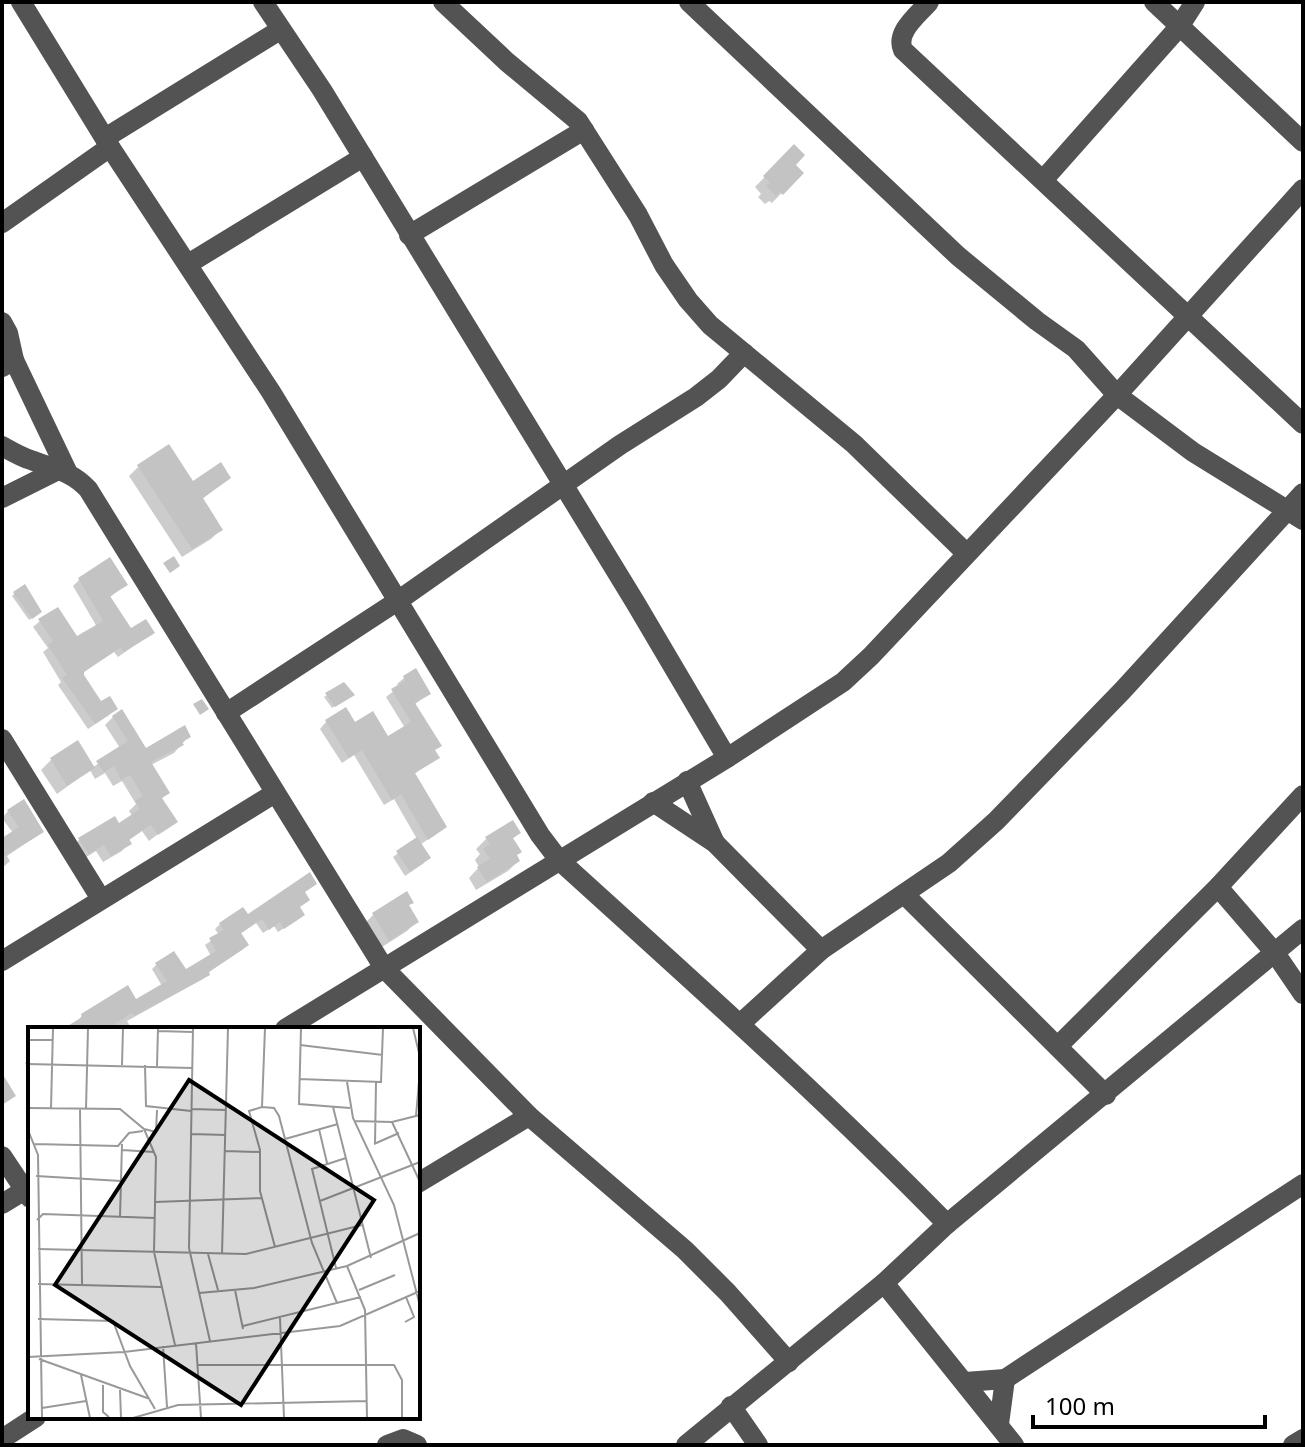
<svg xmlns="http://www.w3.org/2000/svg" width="1305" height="1447" font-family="'Noto Sans',sans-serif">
	<rect width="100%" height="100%" fill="#fff"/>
	<!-- shadow -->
	<g fill="#0003">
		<path d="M794,147L793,165L801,173L772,203L769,201L765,204L758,197L761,194L755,187Z"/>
		<path d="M138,467L192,484L229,478L202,499L220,530L211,539L182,557L129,476Z"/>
		<path d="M80,579L125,585L109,598L130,631L152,633L118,657L114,652L82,673L109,715L88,729L58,685L61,682L43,652L48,648L33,627L40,621L76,639L97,627L73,586Z"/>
		<path d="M15,593L37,615L29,620L12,596Z"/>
		<path d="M404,678L429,693L414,705L437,757L413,775L445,827L420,845L424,863L405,876L393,857L417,839L394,799L384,805L354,755L342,763L320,729L326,722L354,725L387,739L405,728L386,697L399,687L397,684Z"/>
		<path d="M327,695L350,697L332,708L324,697Z"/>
		<path d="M113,717L146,750L189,736L174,753L151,765L167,793L161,799L175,821L149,841L142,831L128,841L129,843L122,851L103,862L96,851L80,861L72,847L80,839L119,826L133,817L129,811L136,804L122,781L113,786L105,773L95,779L90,770L57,794L41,770L51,760L77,743L92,768L120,748L105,725Z"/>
		<path d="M8,811L42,832L7,856L10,861L2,868V841L13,833L2,818Z"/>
		<path d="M512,823L519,833L512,839L518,861L508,871L476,890L469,878L479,867L475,860L480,854L476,849L486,839Z"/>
		<path d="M303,893L298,908L297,920L278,932L274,926L263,933L256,923L240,934L247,945L242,950L207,973L203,979L127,1021L132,1029H66L78,1022L82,1015L136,1001L162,986L152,969L157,964L185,972L211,956L205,945L219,935L215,929L220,924L247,917Z"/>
		<path d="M406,894L412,902L408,906L417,921L407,931L379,949L363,925L373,915Z"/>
		<path d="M30,1058V1071L25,1063Z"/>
	</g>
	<!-- building -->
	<g fill="#c3c3c3">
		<path d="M794,144L805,155L796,165L804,173L783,195L780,192L776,196L766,186L770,183L763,176Z"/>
		<path d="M169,444L193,481L221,462L231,478L203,498L223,530L192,549L137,465Z"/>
		<path d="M174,556L180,566L170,573L163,563Z"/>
		<path d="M110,557L128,585L110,596L131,628L146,619L155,633L124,652L121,647L84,672V675L101,701L110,696L118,709L95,724L62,678L67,675L48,645L53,641L38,619L58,607L77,636L103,621L78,578Z"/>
		<path d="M25,584L42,612L32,619L13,592Z"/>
		<path d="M416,668L431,694L415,703L442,746L435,750L440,758L415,773L447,827L428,840L401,794L392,800L362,750L349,758L325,720L346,707L355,722L373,711L388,736L411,722L391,689L405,681L403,676Z"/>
		<path d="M344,682L355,695L335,707L325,693Z"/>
		<path d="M202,699L209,709L200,715L193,704Z"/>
		<path d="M122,709L146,748L185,725L191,737L182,742L184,745L151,762L170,793L162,798L178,822L158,835L151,825L129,839L132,844L111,856L104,845L89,854L78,838L115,816L119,823L140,809L135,801L143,796L130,775L121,780L114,766L104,772L96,761L128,741L112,716Z"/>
		<path d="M78,740L95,768L67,786L50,758Z"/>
		<path d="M24,799L44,832L2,858V838L19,827L7,810Z"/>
		<path d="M513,820L521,833L513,838L522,852L517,855L520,861L487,882L477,867L490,859L483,849L490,844L485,837Z"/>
		<path d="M417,837L431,858L410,872L396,851Z"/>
		<path d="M310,872L317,884L305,892L310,900L300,907L305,915L284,929L280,922L269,930L262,919L241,933L249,945L209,972L210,975L134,1016L132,1013L107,1029H63L82,1017L81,1014L128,985L136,999L167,981L155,963L174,951L186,969L216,951L209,938L224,930L219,923L243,907L248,914Z"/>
		<path d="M407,891L414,903L409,905L419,922L389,941L372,913Z"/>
		<path d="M2,1073L16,1096L2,1105Z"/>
	</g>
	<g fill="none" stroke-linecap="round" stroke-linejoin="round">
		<!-- minor -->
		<g stroke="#535353" stroke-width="20">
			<path d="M21,2L110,147L271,392L540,835L559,860C690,979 823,1097 947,1224"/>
			<path d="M263,2L322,90L635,602L727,758"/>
			<path d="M443,2L507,62L578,121L638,215L664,265L688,300L710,325L854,444L966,553"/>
			<path d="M689,2L958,256L1037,321L1076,349L1117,395L1193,452L1303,520"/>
			<path d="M929,2C918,15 895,32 903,50L1303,424"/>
			<path d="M1154,2L1303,142"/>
			<path d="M105,138L280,30"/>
			<path d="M1044,179L1179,27L1195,2"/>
			<path d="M2,223L110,147"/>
			<path d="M409,235L584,130"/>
			<path d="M188,264L363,157"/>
			<path d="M2,322L8,333L14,360L2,367"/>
			<path d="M14,360L67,471"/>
			<path d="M2,446C11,451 21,457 31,460C54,469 71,471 88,489L384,968L529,1116L685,1250L728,1293L789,1362"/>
			<path d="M2,498L60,469"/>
			<path d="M226,713L399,600L620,445L696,397L719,379L744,353"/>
			<path d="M2,739L101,899"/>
			<path d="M687,781L715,843"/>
			<path d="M653,802L715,843L821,950"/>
			<path d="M1218,887L1275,953L1303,994"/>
			<path d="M905,895L1106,1095"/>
			<path d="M2,961L275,793"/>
			<path d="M740,1024L821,950L949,863L996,821L1123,690L1303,493"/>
			<path d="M285,1029L727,758L843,682L871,656L1117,395L1303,189"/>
			<path d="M1058,1046L1218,887L1303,795"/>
			<path d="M2,1156L30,1198"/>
			<path d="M418,1183L529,1116"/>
			<path d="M2,1204L30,1187"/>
			<path d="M884,1283L1014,1445"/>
			<path d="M965,1382L1005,1379L1303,1184"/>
			<path d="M731,1406L758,1445"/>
			<path d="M999,1424L1005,1379"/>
			<path d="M2,1439L36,1417"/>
			<path d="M387,1445L403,1439L417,1445"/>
			<path d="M686,1445L884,1283L947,1224L1303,929"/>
			<path d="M1293,1445L1303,1439"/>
		</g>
	</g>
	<!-- overview -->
	<g transform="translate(28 1027)">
		<rect width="392" height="392" fill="#fff"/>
		<path fill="none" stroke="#999" stroke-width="2" d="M165,1L161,221L182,314M237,1L234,80L221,84L232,123V164L247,220M273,1L271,77L322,81M385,1L392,30M130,4L165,5M0,13H25M272,18L355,28M0,37L164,41M94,38L95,1M117,38L118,79L163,84M129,39L130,1M271,52L353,55L355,1M319,55L325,91L366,178L392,279M234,80L246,81L251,89L284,216L309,276M305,80L343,231M0,81L92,82L116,102L128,105L129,83M23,81L25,1M52,82L54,257M58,82L60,1M163,82L198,83M388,89L392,43M326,94L364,95L392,88M364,95L392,155M116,102L128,130L126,225L147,318M291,102L299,136M0,103L10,128L14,391M163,107L198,108M257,112L310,97M6,117L90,119L101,106L115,104M346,117L371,106M347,117L348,55M94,123L126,125M197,124L232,125M8,149L93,154M292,174L392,135M127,175L234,171M92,190L94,117M9,193L15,187L127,191M10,222L218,227L334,198M180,227L190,263M194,227L200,1M319,239L337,283L339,391M308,241L284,142L318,131M10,257L133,260M207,263L215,302M331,263L367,248M171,266L226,261L319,239L392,206M252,291L256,391M10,292L85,294L102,339L127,382M377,295L386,290L378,270M215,299L333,270M168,316L173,391M135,319L139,380M0,330L96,325L312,299L392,264M11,332L122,372M170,338H366L374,353V391M53,348L62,391M75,358V385L81,390M92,363L93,391M14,381L58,374M105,391L150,378L339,374"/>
		<path fill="#000" fill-opacity="0.15" stroke="#000" stroke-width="4" d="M161,53L346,173L213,378L27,258Z"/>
		<rect width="392" height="392" fill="none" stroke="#000" stroke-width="4"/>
	</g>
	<!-- border -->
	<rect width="1305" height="1447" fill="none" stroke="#000000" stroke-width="8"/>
	<!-- scale -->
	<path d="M1033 1415v12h232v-12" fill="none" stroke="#000000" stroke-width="4"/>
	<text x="1045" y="1415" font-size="24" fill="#000000" stroke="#ffffff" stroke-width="6" paint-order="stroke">100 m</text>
</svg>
